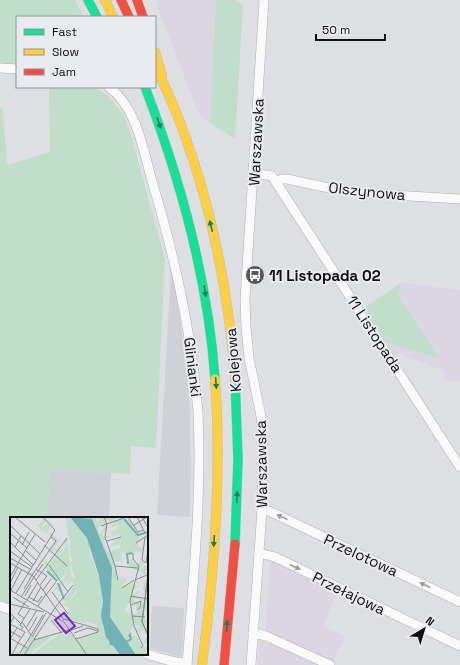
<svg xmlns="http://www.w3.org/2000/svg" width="460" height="665" font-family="'Space Grotesk',sans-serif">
	<rect width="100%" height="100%" fill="#dedfe2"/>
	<!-- commercial -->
	<g fill="#dcd6e3">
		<path d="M157,0H216L210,123L199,114L157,7Z"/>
		<path d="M401,283L460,290V381H445L444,371L400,354H394L386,342L438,358L398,295Z"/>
		<path d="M270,560L338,591L323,626L345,637L332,663L265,632Z"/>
		<path d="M260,636L323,665H258Z"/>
	</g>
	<!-- built -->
	<g fill="#cfd1d9">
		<path d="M171,270L178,303L189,386L191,467L190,517L157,515Z"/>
		<path d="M50,470L111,473L109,518H47Z"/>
		<path d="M152,606L184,608L182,655L179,657L150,648Z"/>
	</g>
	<!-- green -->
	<g fill="#c0dec9">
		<path d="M0,0H75L84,17H17V66L0,64Z"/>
		<path d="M216,0H234L243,5L235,139L210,123Z"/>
		<path d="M49,87H91L98,89L108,96L123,114L131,135L165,260L156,448L131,446L130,474L50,470L47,518H11V604L0,601V106L3,110L7,165L50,152Z"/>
		<path d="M401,283L398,295L439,358L386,342L364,308Z"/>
	</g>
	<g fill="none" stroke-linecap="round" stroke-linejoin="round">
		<!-- street casing -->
		<g stroke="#b0b1b3" stroke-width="10">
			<g id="street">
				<path d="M0,68L17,69"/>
				<path d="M109,87C137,108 143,149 152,181C171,244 186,307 194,373C195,386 197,399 198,412C202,496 193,581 187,665"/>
				<path d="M254,173L272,176L460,467"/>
				<path d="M276,182L282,179H287L324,187L376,194L460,199"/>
				<path d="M262,510L269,511L460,602"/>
				<path d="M259,553L275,557L460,646"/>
				<path d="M0,606L11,610"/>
				<path d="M253,633L266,636L330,665"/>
				<path d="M147,654L167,660L187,664"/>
				<path d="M251,665L262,510L263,450L261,416L249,358L246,327L245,299L264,0"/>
			</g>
		</g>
		<!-- fast casing -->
		<g stroke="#babbbc" stroke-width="10">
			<g id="fast">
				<path d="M88,0L97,17"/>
				<path d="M145,87C181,181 208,278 215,379"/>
				<path d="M235,544L238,459L235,379"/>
			</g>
		</g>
		<!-- slow casing -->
		<g stroke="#babbbc" stroke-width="10">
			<g id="slow">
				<path d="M105,0L113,17"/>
				<path d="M155,52L162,76"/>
				<path d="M155,66C202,159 228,276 235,379"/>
				<path d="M202,665C215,569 222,475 215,379"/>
			</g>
		</g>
		<!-- jam casing -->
		<g stroke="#babbbc" stroke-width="10">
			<g id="jam">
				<path d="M121,0L129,17"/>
				<path d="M137,0L143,17"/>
				<path d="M224,665L235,544"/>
			</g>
		</g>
		<!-- street -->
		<use href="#street" stroke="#fafafb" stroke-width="9"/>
		<!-- fast -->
		<use href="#fast" stroke="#16e098" stroke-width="9"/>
		<!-- slow -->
		<use href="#slow" stroke="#ffcf43" stroke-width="9"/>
		<!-- jam -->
		<use href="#jam" stroke="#f24e42" stroke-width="9"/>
	</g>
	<!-- one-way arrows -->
	<defs><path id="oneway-solid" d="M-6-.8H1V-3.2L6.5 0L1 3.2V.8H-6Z"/></defs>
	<g fill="#13825b">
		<use href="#oneway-solid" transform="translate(159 123) rotate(71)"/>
		<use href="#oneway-solid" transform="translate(211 226) rotate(-104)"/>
		<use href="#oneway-solid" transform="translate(205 291) rotate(81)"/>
		<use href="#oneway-solid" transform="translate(216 383) rotate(86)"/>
		<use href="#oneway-solid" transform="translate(237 497) rotate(-87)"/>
		<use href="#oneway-solid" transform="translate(214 541) rotate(94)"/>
		<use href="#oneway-solid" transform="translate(227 626) rotate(-86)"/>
	</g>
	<g fill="#9c9c9d">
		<use href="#oneway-solid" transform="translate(282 517) rotate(-155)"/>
		<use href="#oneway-solid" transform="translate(295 567) rotate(25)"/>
		<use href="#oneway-solid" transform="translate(425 585) rotate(-155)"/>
	</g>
	<!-- icons -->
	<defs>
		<g id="bus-disc" transform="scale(1)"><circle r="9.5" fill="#57585a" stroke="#eaebf1"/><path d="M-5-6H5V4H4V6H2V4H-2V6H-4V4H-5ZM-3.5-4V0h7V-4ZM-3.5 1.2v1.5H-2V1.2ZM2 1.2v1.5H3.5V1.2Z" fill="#fff"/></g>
	</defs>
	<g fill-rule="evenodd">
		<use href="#bus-disc" x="255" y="275"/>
	</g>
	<g text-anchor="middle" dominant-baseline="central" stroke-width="4" stroke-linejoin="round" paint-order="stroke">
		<!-- street labels -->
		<g font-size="15" fill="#0f0f11" stroke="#eaebf1">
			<text transform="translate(256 142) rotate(-87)">Warszawska</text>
			<text transform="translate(367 191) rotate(6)">Olszynowa</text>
			<text transform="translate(375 334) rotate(57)">11 Listopada</text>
			<text transform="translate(233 360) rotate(-95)">Kolejowa</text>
			<text transform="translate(193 367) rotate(83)">Glinianki</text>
			<text transform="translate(261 464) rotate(-91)">Warszawska</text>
			<text transform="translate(361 555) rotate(25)">Przelotowa</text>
			<text transform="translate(349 593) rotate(26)">Przełajowa</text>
		</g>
		<!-- poi labels -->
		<g font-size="15" font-weight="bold" fill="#0f0f11" stroke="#eaebf1" text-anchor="start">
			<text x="269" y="275">11 Listopada 02</text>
		</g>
	</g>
	<!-- overview -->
	<g transform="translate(10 517)">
		<rect width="138" height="138" fill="#dedfe2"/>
		<path d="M56,0H89L86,2L87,7L90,0L92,3L93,0H109L104,4L102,2L104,5L111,1L114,5V2L120,3L126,16L138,15L128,18L129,23L138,17L137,24L134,20L128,25V30H133V37L125,33V37L120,36L117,43L114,34L111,36L113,47L111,43L104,46L108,62H111L112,58V62L117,61L112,71L123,65L126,61L127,65L133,64L128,67L125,64L118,70L125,67L126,69L134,66L137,59L135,57L131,59L134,56L121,51L117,44L124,41L122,45L129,47L131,42L133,47L127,51L128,52L133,51L135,48L138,52L135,53L138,54L136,69L138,71L135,77L138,81L136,90L138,89V94L134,95V103L138,101V117L135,115L138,118V128L134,126L131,129L138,130V138H126L109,117L99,100L101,83L95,93V48L91,36L79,21V34L92,67L93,111L99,124L110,138H78L71,128L77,138H22L49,117L52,116L55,120L59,113L67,123L88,115V107L87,110L86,106L84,108V106L77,104L76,106L75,100V106L61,103L57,95L60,91L53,88L56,85L54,83L64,69L65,73L60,83L66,77L71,91L82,104L71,90L62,63L55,70L60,60L50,70V75L47,72L42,75L59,55L46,65L40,59L33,44L35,42L39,48L48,35L39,32L46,23L39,19L40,16L33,15L26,7L29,8L33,1L36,3L32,11L38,6L41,8L37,15H39L43,17L49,23L51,22L44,31L49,34L52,33L48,40L57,29L56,27L53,29L57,22L62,62L66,61L62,52L61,44L64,43L60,40V21L58,19ZM95,2L103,5L101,11L106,9L108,11L101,15L102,19L112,18L105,23L100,20L104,25L99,30L110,27L111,31L98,35L93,24L100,19H92L93,15L97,14V9H92L94,11L90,17L88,11L92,7H96ZM134,65V69L132,71L134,73L132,81L134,77L137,82L133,85L131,81L124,80L133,72L122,78V74ZM121,82H133L131,91L130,84L125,86L126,91L130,92L124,98L122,94L116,96L115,92L120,83L121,88L126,85ZM124,106L131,109L126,112L127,115L132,112L128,118L133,113L138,119L130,128V125H128L129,121L122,118L121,114L122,110L128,108ZM30,116L27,121L41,120L18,138H10L16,131L9,138H3L7,134L9,136L19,126L17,124L21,118L23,121Z" fill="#c0dec9" fill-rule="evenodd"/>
		<path d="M60,0L82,2L102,51L100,100L126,138H110L96,120L91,99L93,84L89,59L77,21Z" fill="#70b2b8"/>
		<path fill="none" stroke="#70b2b8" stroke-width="2" d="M114,2L128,18L138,15M118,47L117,37L122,36M37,54L47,64M48,66L54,82M100,89H97L96,99L101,128M116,125L121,122L120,118L119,120"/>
		<path fill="none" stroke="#8b8c8e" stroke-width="1" d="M5,0L35,25M33,0L45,13M94,0L97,7L95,20L105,49L128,51M118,0L128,15L133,13M127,0L135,16M132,0L138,11M0,8L30,37M124,8L137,0M91,9L117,0M0,16L17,31M135,20L132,43L136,46M97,24L111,20M0,25L23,48M126,26L138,18M12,28L19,15M34,28L57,49M5,30L11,19M15,33L26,43M0,34L22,50M123,36V42L129,49M0,41L20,52M0,46L23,59L54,103M136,46L138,32M39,48L58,75M105,49L108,63M129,49L120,84L124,109L133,129L131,131M26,52L37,59L30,68M22,58L46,24L41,20M138,58L132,105L138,118M138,59L132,105L138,117M0,60L25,17M24,60L33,47M26,63L57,21M125,63L137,58M0,66L8,50M112,71L124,63M14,72L22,58M0,73L54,105L77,138M1,73L12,52M33,73L41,62M42,75L58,97M6,76L45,13M36,78L46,65M15,79L21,68M121,79L138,82M3,80L19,90M11,80L24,60M19,80L28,85L32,79M17,83L28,65M23,84L31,70M0,87L34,95M121,88L131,84L130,91L127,93M28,89L36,77M45,91L63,68M0,96L11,107M122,99L135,100M4,101H3L0,107L15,115M14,101L8,97L16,84M54,102L88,112V115L66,122M41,103L52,116M12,105L21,118M16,111L27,93M11,113L13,110L10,108L20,92M61,113L73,109M0,114L12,121M19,114L27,100M64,116L78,111L88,114M21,118L33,98M22,120L36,96M0,121L17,131M0,122L7,111M24,122L45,91M24,123L59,113M8,126L15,115M10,136L21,118M2,138L8,126M14,138L25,121"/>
		<path fill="#7b2cbf" fill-opacity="0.15" stroke="#7b2cbf" stroke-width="2" d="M54,96L65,109L56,116L45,103Z"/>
		<rect width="138" height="138" fill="none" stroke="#0f0f11" stroke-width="2"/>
	</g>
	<!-- legend -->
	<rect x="16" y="16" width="140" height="72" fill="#eaebf1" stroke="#929397"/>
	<rect x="24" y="29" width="20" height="6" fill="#16e098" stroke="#929397"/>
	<text x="52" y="36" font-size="12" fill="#0f0f11">Fast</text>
	<rect x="24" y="49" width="20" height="6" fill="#ffcf43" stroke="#929397"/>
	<text x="52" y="56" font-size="12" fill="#0f0f11">Slow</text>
	<rect x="24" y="69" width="20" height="6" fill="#f24e42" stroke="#929397"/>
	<text x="52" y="76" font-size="12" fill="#0f0f11">Jam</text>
	<!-- north arrow -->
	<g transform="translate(424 629) rotate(38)" stroke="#eaebf1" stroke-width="3" paint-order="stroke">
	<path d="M0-3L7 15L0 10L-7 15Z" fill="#0f0f11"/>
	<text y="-6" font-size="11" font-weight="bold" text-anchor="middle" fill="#0f0f11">N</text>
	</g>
	<!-- scale -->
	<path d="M316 34v6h69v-6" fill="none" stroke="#0f0f11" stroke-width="2"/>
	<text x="322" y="34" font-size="12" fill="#0f0f11" stroke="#eaebf1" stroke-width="3" paint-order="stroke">50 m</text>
</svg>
